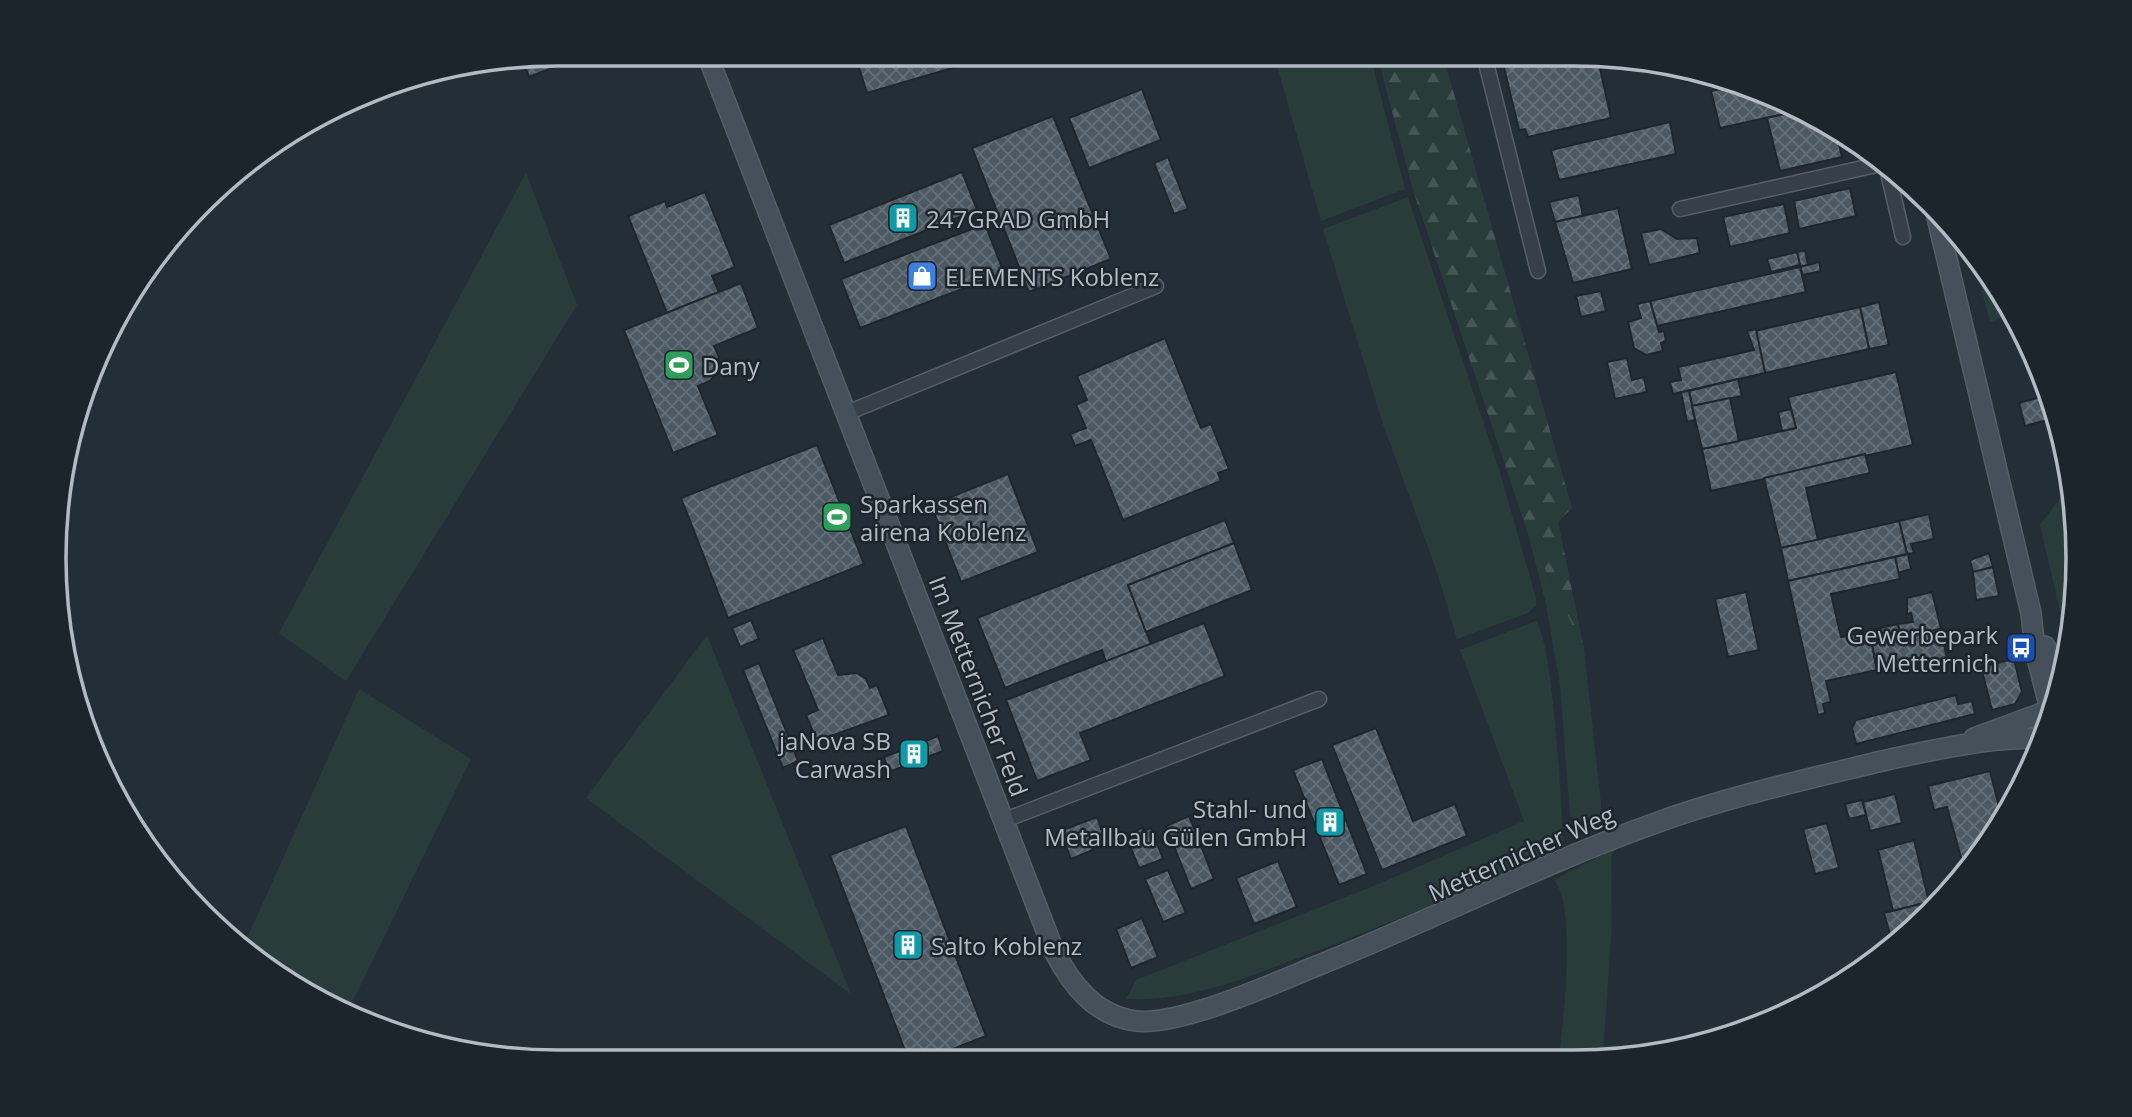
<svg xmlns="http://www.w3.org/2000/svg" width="2132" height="1117" font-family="'Open Sans',sans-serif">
	<defs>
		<pattern id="forest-firs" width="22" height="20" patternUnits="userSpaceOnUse" patternTransform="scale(1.75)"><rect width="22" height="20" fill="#293c3a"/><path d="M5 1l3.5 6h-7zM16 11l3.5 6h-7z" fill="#465655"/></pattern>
		<pattern id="building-cross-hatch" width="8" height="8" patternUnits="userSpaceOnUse" patternTransform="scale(1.75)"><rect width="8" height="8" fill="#4d5962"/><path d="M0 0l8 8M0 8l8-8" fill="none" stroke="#646f77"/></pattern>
	</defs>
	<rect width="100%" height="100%" fill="#242e37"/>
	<!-- grass -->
	<g fill="#293c3a">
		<path d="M1274,55H1370L1405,189L1321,221Z"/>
		<path d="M526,173L577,305L346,681L279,633Z"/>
		<path d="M1408,197L1498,466L1536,598V606L1528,613L1457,639L1437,572L1383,424L1323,229Z"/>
		<path d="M1972,253L2010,307L2013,313L1990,322Z"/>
		<path d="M2071,484L2077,592L2068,645L2040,525Z"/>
		<path d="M1528,534L1584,649L1601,803V831L1587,830L1570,816L1560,685L1546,604Z"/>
		<path d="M1536,621C1553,642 1562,809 1563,843C1485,885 1402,918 1319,950C1255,974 1196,1002 1126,999L1136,980L1376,885L1524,821L1460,650Z"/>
		<path d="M707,635L851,994L586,798Z"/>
		<path d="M359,689L471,759L346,1015L335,1011L244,945Z"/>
		<path d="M1618,847L1611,856L1612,921L1603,1058L1559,1059C1563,1024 1577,905 1554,880Z"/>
	</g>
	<!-- forest -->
	<path fill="url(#forest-firs)" d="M1377,55H1443L1572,508L1558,522L1584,649L1528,534L1413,190Z"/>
	<!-- building -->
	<g fill="url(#building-cross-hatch)" stroke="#1f272e" stroke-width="2">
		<path d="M558,54H588L529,77L523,60Z"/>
		<path d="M855,55H997L867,93Z"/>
		<path d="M1501,55H1597L1611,118L1528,137L1525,129L1519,130Z"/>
		<path d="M1681,68L1704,72L1706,77L1684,82Z"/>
		<path d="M1739,85L1797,106L1802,110L1720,128L1711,91Z"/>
		<path d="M1142,89L1161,140L1089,168L1069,118Z"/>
		<path d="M1802,110L1836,131L1842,157L1780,171L1767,118Z"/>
		<path d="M1053,116L1111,259L1029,292L972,148Z"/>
		<path d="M1670,122L1676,154L1559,180L1551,150Z"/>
		<path d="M1168,157L1188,209L1174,214L1154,163Z"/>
		<path d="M962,172L977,210L844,263L829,225Z"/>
		<path d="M1850,188L1856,216L1799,229L1794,201Z"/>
		<path d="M705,192L735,267L712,276L719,292L667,313L628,216L665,201L667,207Z"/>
		<path d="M1579,195L1583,216L1555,222L1549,202Z"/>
		<path d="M1784,204L1790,233L1730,247L1723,217Z"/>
		<path d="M1618,208L1632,269L1573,283L1555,222Z"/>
		<path d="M985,224L1004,273L860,328L841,279Z"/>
		<path d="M1661,229L1677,239L1697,238L1700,253L1649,265L1641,233Z"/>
		<path d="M1805,250L1808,265L1800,267L1797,252Z"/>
		<path d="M1797,252L1800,265L1771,272L1767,259Z"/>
		<path d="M1819,262L1821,271L1803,275L1800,267Z"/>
		<path d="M1800,267L1806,292L1657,326L1650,301Z"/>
		<path d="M741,283L758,328L714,346L719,357L717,373L710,381L698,386L718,435L673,453L624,330Z"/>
		<path d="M1601,291L1606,311L1581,317L1576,296Z"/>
		<path d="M1650,301L1659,332L1664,331L1666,341L1661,343L1663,351L1646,355L1634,348L1628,322L1641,318L1637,304Z"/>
		<path d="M1879,302L1889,345L1869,349L1860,307Z"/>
		<path d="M1860,307L1869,349L1765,373L1755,331Z"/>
		<path d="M1756,329L1765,373L1673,394L1670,382L1681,380L1678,367L1754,350L1747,331Z"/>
		<path d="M1165,338L1201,428L1211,424L1229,469L1218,473L1221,481L1123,520L1091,440L1075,446L1070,434L1086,428L1076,405L1087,400L1077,376Z"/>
		<path d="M1627,358L1632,380L1644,377L1647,392L1615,399L1607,362Z"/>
		<path d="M1896,372L1913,445L1711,491L1702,449L1796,428L1788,397Z"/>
		<path d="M1738,379L1742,396L1692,406L1689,391Z"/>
		<path d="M1689,391L1695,420L1687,422L1681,392Z"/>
		<path d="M2041,397L2047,420L2025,426L2019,403Z"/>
		<path d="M1730,398L1739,441L1702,449L1692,406Z"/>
		<path d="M1791,409L1796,428L1782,431L1778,412Z"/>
		<path d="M817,445L864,564L728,618L681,498Z"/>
		<path d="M1865,454L1870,473L1806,488L1818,540L1781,548L1764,478Z"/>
		<path d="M1008,474L1038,552L961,582L931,505Z"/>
		<path d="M1929,514L1934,539L1911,544L1914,553L1907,554L1899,521Z"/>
		<path d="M1225,520L1234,543L1128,585L1151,644L1106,662L1102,650L1005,688L977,618Z"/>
		<path d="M1899,521L1907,554L1788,581L1781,548Z"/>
		<path d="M1234,543L1252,590L1146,632L1128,585Z"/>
		<path d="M1989,553L1993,567L1973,572L1970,560Z"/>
		<path d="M1908,554L1911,569L1898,573L1895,557Z"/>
		<path d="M1895,557L1900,579L1831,594L1841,637L1898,624L1901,638L1872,644L1877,670L1826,681L1831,702L1823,704L1825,713L1818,715L1788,581Z"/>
		<path d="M1993,567L1999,596L1976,600L1973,572Z"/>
		<path d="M1746,592L1759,650L1728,657L1715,599Z"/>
		<path d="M1932,592L1941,629L1901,638L1898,624L1913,622L1911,613L1907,614V598Z"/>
		<path d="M751,620L759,639L740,647L732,628Z"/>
		<path d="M1204,623L1225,676L1080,733L1091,760L1037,781L1006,700Z"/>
		<path d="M1941,629L1947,659L1877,670L1872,644Z"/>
		<path d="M823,638L838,675L857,673L866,679L870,688L877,685L889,715L817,741L806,715L818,710L793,650Z"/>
		<path d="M2014,659L2022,692L2015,704L1992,710L1981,667Z"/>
		<path d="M759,663L798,761L783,768L743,670Z"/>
		<path d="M1956,695L1958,704L1972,701L1975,714L1856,744L1852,728L1856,720Z"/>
		<path d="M1376,728L1413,821L1455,804L1467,836L1382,870L1332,745Z"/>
		<path d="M938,736L943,751L889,772L884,757Z"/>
		<path d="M1322,759L1367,874L1339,885L1293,770Z"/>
		<path d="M1990,771L2002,818L1969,866L1964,868L1947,807L1934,810L1928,786Z"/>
		<path d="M1895,794L1902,823L1870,831L1863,802Z"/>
		<path d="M1862,800L1866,815L1849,819L1845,804Z"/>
		<path d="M1189,816L1214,879L1191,889L1166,826Z"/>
		<path d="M1097,817L1103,834L1089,839L1093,850L1071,859L1060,831Z"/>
		<path d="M1827,823L1839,868L1815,874L1803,829Z"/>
		<path d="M906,826L986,1036L922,1061H909L830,855Z"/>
		<path d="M1142,827L1143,831L1151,828L1163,859L1139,868L1127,838Z"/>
		<path d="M1914,840L1929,902L1893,911L1878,850Z"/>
		<path d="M1278,861L1297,907L1254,924L1236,878Z"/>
		<path d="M1168,870L1186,913L1163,922L1145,879Z"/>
		<path d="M1929,902L1932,911L1907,933L1891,938L1884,913Z"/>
		<path d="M1142,918L1158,957L1131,968L1116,929Z"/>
		<path d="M1907,933L1893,947L1891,938Z"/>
	</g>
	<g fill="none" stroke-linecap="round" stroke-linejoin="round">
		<!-- street casing -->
		<g stroke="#555e65" stroke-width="17">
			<g id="street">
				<path d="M1484,55L1538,271"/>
				<path d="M1886,164L1903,237"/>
				<path d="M1680,209L1885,163"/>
				<path d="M847,413L1156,286"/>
				<path d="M1005,820L1319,699"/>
			</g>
		</g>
		<!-- secondary casing -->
		<g stroke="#555e65" stroke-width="22">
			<g id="secondary">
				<path d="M707,54L1054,951C1071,984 1095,1016 1136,1021C1178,1026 1268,986 1309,969C1424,924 1534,867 1650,825C1726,797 1804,780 1882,761C1918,753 2007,733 2041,740"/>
				<path d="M1935,209L2031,613L2035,650L2048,701"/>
				<path d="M2045,646L2055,669L2062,678"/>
				<path d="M1974,738L2042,713"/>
			</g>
		</g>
		<!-- street -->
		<use href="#street" stroke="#374048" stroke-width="14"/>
		<!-- secondary -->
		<use href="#secondary" stroke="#46505a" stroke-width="19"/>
	</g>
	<!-- icons -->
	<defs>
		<g id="building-square" transform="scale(1.575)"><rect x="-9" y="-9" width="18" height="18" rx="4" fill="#0f9aa8" stroke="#1d252c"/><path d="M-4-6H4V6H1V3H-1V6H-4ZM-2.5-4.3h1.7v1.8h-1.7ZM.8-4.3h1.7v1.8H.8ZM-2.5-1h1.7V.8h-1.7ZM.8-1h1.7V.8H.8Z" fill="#fff"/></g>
		<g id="shop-square" transform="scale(1.575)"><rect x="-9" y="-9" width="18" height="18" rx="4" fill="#3f7fe0" stroke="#1d252c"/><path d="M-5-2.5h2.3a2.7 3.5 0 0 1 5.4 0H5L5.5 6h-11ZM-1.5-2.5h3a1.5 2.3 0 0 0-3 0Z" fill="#fff"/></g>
		<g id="stadium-square" transform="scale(1.575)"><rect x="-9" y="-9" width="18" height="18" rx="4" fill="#2e9e5b" stroke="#1d252c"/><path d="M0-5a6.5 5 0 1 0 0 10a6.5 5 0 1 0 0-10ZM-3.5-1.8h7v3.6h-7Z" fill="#fff"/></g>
		<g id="bus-square" transform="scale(1.575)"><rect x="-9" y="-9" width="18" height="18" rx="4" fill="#1a4fb4" stroke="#1d252c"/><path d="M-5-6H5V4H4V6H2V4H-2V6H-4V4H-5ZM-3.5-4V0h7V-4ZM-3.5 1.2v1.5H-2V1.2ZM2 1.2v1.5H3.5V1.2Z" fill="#fff"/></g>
	</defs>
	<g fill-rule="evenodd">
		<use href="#building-square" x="903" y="218"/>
		<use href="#shop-square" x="922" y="276"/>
		<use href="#stadium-square" x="679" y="365"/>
		<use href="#stadium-square" x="837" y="517"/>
		<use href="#bus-square" x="2021" y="648"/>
		<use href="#building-square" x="914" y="754"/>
		<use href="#building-square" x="1330" y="822"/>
		<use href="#building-square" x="908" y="945"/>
	</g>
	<g text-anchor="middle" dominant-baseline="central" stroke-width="5" stroke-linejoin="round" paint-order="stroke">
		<!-- poi labels -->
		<g font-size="24" fill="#b2bbc4" stroke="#1d252c" text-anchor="start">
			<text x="926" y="218">247GRAD GmbH</text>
			<text x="945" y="276">ELEMENTS Koblenz</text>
			<text x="702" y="365">Dany</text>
			<text x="860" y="503">Sparkassen<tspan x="860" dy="28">airena Koblenz</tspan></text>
			<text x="1998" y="634" text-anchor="end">Gewerbepark<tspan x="1998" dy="28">Metternich</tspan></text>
			<text x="891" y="740" text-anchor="end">jaNova SB<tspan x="891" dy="28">Carwash</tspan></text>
			<text x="1307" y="808" text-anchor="end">Stahl- und<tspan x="1307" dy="28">Metallbau Gülen GmbH</tspan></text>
			<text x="931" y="945">Salto Koblenz</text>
		</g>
		<!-- street labels -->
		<g font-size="24" fill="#b2bbc4" stroke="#1d252c">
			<text transform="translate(979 686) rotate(69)">Im Metternicher Feld</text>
			<text transform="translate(1521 853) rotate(-24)">Metternicher Weg</text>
		</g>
	</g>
	<!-- crop -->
	<path d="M0 0H2132V1117H0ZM558 66H1574A492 492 0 0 1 2066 558V558A492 492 0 0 1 1574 1050H558A492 492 0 0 1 66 558V558A492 492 0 0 1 558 66Z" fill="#1d252c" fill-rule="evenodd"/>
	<path fill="none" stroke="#b2bbc4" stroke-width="3.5" d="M558 66H1574A492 492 0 0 1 2066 558V558A492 492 0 0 1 1574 1050H558A492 492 0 0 1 66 558V558A492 492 0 0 1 558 66Z"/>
</svg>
